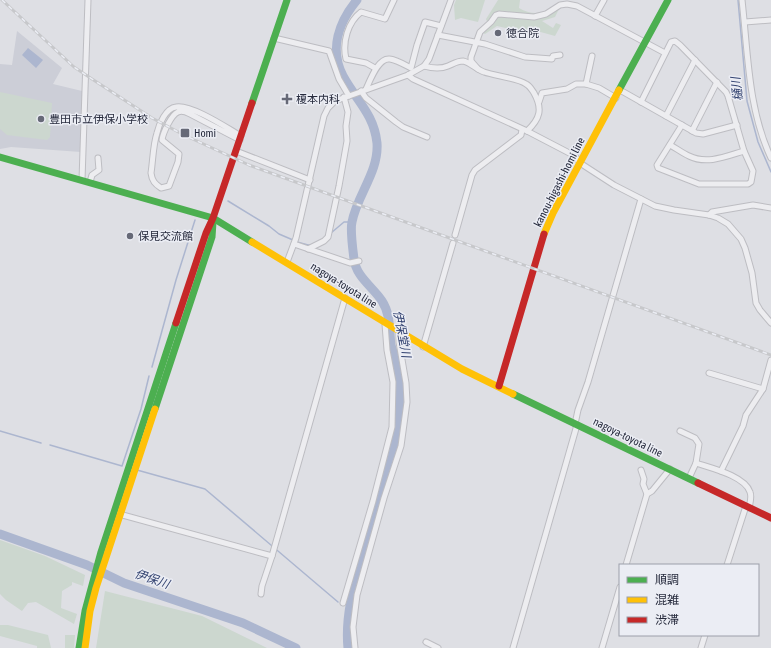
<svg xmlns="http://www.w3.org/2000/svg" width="771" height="648" font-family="'Asap Condensed','Noto Sans JP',sans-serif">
	<rect width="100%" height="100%" fill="#dedfe4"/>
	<!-- built -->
	<path fill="#ccced7" d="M17,31L62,68L53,84L82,91L81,152L11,147L0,149V64L12,65Z"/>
	<!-- green -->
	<g fill="#ccd7cf">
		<path d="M456,0H485L478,22L461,18L455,20L454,5Z"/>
		<path d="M498,0H520L519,8C532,16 543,13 557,8L559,9L555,17L542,21L553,28L556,23L561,25L555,36L537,31H519L497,26L485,34L483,33L489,26L486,19Z"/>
		<path d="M0,92L52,103L50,137L47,140L7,135L0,129Z"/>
		<path d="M0,540L45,556L85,575L83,586L72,582V585L62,591L61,608L77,614L74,624L36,602L28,603L22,611L6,600L0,594Z"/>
		<path d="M105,591L202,616L267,648H96Z"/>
		<path d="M0,625H8L48,635L51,648H37V646L0,636Z"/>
		<path d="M65,635H75L74,648H65Z"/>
	</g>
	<!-- water -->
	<path fill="#acb6cf" d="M28,48L43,60L36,68L22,55Z"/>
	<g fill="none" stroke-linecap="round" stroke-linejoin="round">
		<!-- stream -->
		<g stroke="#acb6cf" stroke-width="1.5">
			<path d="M738,0L747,101L758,142L771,172"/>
			<path d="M228,201L269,226L279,234L293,240"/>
			<path d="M331,233L344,222H352"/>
			<path d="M297,242L308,245H312"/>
			<path d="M152,367L176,280L195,220"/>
			<path d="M0,431L41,443"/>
			<path d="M50,445L122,466L141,409L149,376"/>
			<path d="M137,470L205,489L338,602"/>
		</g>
		<!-- river -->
		<g stroke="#acb6cf" stroke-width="9">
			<path d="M0,534L87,565L124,583L243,623L296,648"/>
			<path d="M348,648C345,618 353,589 361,560C369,530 378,500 386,470C391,454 398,437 399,420C401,399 400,378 395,358C394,354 392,349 391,345C389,330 391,315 382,301C373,287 356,277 354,259C353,251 350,230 352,222C357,195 379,172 377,143C374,114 356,100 343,76C329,49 339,22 357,0"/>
		</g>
		<!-- street casing -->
		<g stroke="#bdbdc2" stroke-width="7">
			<g id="street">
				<path d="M742,0C748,53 748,109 771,158"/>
				<path d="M595,16L604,0"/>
				<path d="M745,22L771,20"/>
				<path d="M438,35L485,44L525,57L552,59L553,56L560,55"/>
				<path d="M274,38L329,51L339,79L349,96"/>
				<path d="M424,66C431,68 441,69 448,66C453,64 457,61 463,61C470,62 477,70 484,72C495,76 518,78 526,84C530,86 532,90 534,93C543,109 540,119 527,131"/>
				<path d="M375,68L366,63L346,59C342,42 348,22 361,12L385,19L394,0"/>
				<path d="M478,69L471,61V57L480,32L491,22L496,15L499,14L534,17L546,14L560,5L567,4L577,6L665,53"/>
				<path d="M408,75L413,79L527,131L575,156L580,163L614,185L655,206L674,210L709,215L718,218L728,224L741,239L745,248L752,273L756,303L760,310L771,323"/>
				<path d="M586,84L592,56"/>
				<path d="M366,89C370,81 378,57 390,59C397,60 405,65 411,68L417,45L425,22L441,26"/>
				<path d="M620,90L696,133L703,134L737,125"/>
				<path d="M361,91L366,98L396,122L403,127L427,137"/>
				<path d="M539,102L542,93L567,89L576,84H586L599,88L616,98"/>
				<path d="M641,102L671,42L675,41L680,45L726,92L728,96L744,151L753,171L751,182L748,184H699L658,168L657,165L682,125"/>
				<path d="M666,116L695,60"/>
				<path d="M692,131L717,82"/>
				<path d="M240,140L190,114C186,112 182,110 178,112C171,115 163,133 162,140L179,154L178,162L169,186L161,188C155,184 152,181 151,173C153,160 153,145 157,133C159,124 166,108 176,107C191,104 227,128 241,136"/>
				<path d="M670,145C676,148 682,153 689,156C707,165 727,156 744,151"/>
				<path d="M236,151L310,180"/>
				<path d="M82,180L88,0"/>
				<path d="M90,182L92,175L99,170L98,158"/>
				<path d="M709,215L712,212L753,205L771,208"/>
				<path d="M455,235L472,175L475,170L521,135L522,130"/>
				<path d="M294,244L350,263L359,261"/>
				<path d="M308,249L324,241L328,237L339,186L347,141L346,126L348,112L344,97"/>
				<path d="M287,262L296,238L324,116L328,108L335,101L408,75L424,66L429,59L451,0"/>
				<path d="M423,347L453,243"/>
				<path d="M709,373L763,389"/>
				<path d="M575,424L578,410L588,382L641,199"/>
				<path d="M680,431L695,438L699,444L696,463"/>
				<path d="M641,470L644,479L643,484L647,494"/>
				<path d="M721,471L743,426L746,415L763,389L771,360"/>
				<path d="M689,478L696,463C711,468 745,476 750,492C752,497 750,503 749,508"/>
				<path d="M119,514L272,556"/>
				<path d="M626,565L647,494L652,491L670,469"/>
				<path d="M727,565L746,506"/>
				<path d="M261,594L262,586L272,556L345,298"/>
				<path d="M343,603L373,501L392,427L393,382L387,350L385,324"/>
				<path d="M426,642L438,648"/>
				<path d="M355,648L353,627L357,595L384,498L401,446L407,402L406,383L399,342V332"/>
				<path d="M513,648L577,425"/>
				<path d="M602,648L620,587"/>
				<path d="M701,648L705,635"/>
			</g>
		</g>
		<!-- street -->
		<use href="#street" stroke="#ededf0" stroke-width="5"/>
		<!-- fast -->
		<g stroke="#4caf50" stroke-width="7">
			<path d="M619,90L668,0"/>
			<path d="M252,103L287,0"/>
			<path d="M0,157L213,218L252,242"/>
			<path d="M513,394L698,483"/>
			<path d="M155,409L212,237L213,222"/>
			<path d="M79,648L85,611L101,552L176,323"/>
		</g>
		<!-- slow -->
		<g stroke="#ffc107" stroke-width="7">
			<path d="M544,234L553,213L619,90"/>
			<path d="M252,242L462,369L513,394"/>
			<path d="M85,648L90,611L96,588L155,409"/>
		</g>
		<!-- jam -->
		<g stroke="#c62828" stroke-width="7">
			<path d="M176,323L206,233L213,218L252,103"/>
			<path d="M499,386L544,234"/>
			<path d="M698,483L771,518"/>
		</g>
		<!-- rail casing -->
		<g stroke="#c7c8cb" stroke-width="3">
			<path id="rail" d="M2,0L74,67L92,79L152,118L184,135L249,165L771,355"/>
		</g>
		<!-- rail -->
		<use href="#rail" stroke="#ebedf4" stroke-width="1.5" stroke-dasharray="4.5" stroke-linecap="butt"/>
	</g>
	<!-- markers -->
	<g fill="#666977" stroke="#ebedf4" stroke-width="1.5">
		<circle cx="498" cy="33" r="4"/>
		<path d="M285 93h4v4h4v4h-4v4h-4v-4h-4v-4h4z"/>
		<circle cx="41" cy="119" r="4"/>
		<rect x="180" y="128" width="10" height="10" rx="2"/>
		<circle cx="130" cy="236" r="4"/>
	</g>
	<g text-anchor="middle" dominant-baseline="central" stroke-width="3" stroke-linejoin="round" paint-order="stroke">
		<!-- poi labels -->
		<g font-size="11" fill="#262a3c" stroke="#ebedf4" text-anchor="start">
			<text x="506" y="33">徳合院</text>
			<text x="296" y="99">榎本内科</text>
			<text x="49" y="119">豊田市立伊保小学校</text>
			<text x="194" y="133">Homi</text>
			<text x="138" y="236">保見交流館</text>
		</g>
		<!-- street labels -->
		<g font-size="11" fill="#262a3c" stroke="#ebedf4">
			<text transform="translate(559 182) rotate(-63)">kanou-higashi-homi line</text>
			<text transform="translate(344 285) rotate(32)">nagoya-toyota line</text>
			<text transform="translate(628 437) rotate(26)">nagoya-toyota line</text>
		</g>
		<!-- water labels -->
		<g font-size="12" font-style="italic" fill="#31416f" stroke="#ebedf4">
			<text transform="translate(737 89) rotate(-97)">樋川</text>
			<text transform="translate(402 334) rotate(79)">伊保堂川</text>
			<text transform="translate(152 579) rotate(19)">伊保川</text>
		</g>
	</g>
	<!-- legend -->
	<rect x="619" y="564" width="140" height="72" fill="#ebedf4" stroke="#9c9faa"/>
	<rect x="627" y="577" width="20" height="6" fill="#4caf50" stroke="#9c9faa"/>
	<text x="655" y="584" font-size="12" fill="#262a3c">順調</text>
	<rect x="627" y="597" width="20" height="6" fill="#ffc107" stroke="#9c9faa"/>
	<text x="655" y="604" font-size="12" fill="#262a3c">混雑</text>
	<rect x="627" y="617" width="20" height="6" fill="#c62828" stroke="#9c9faa"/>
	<text x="655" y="624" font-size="12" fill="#262a3c">渋滞</text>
</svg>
